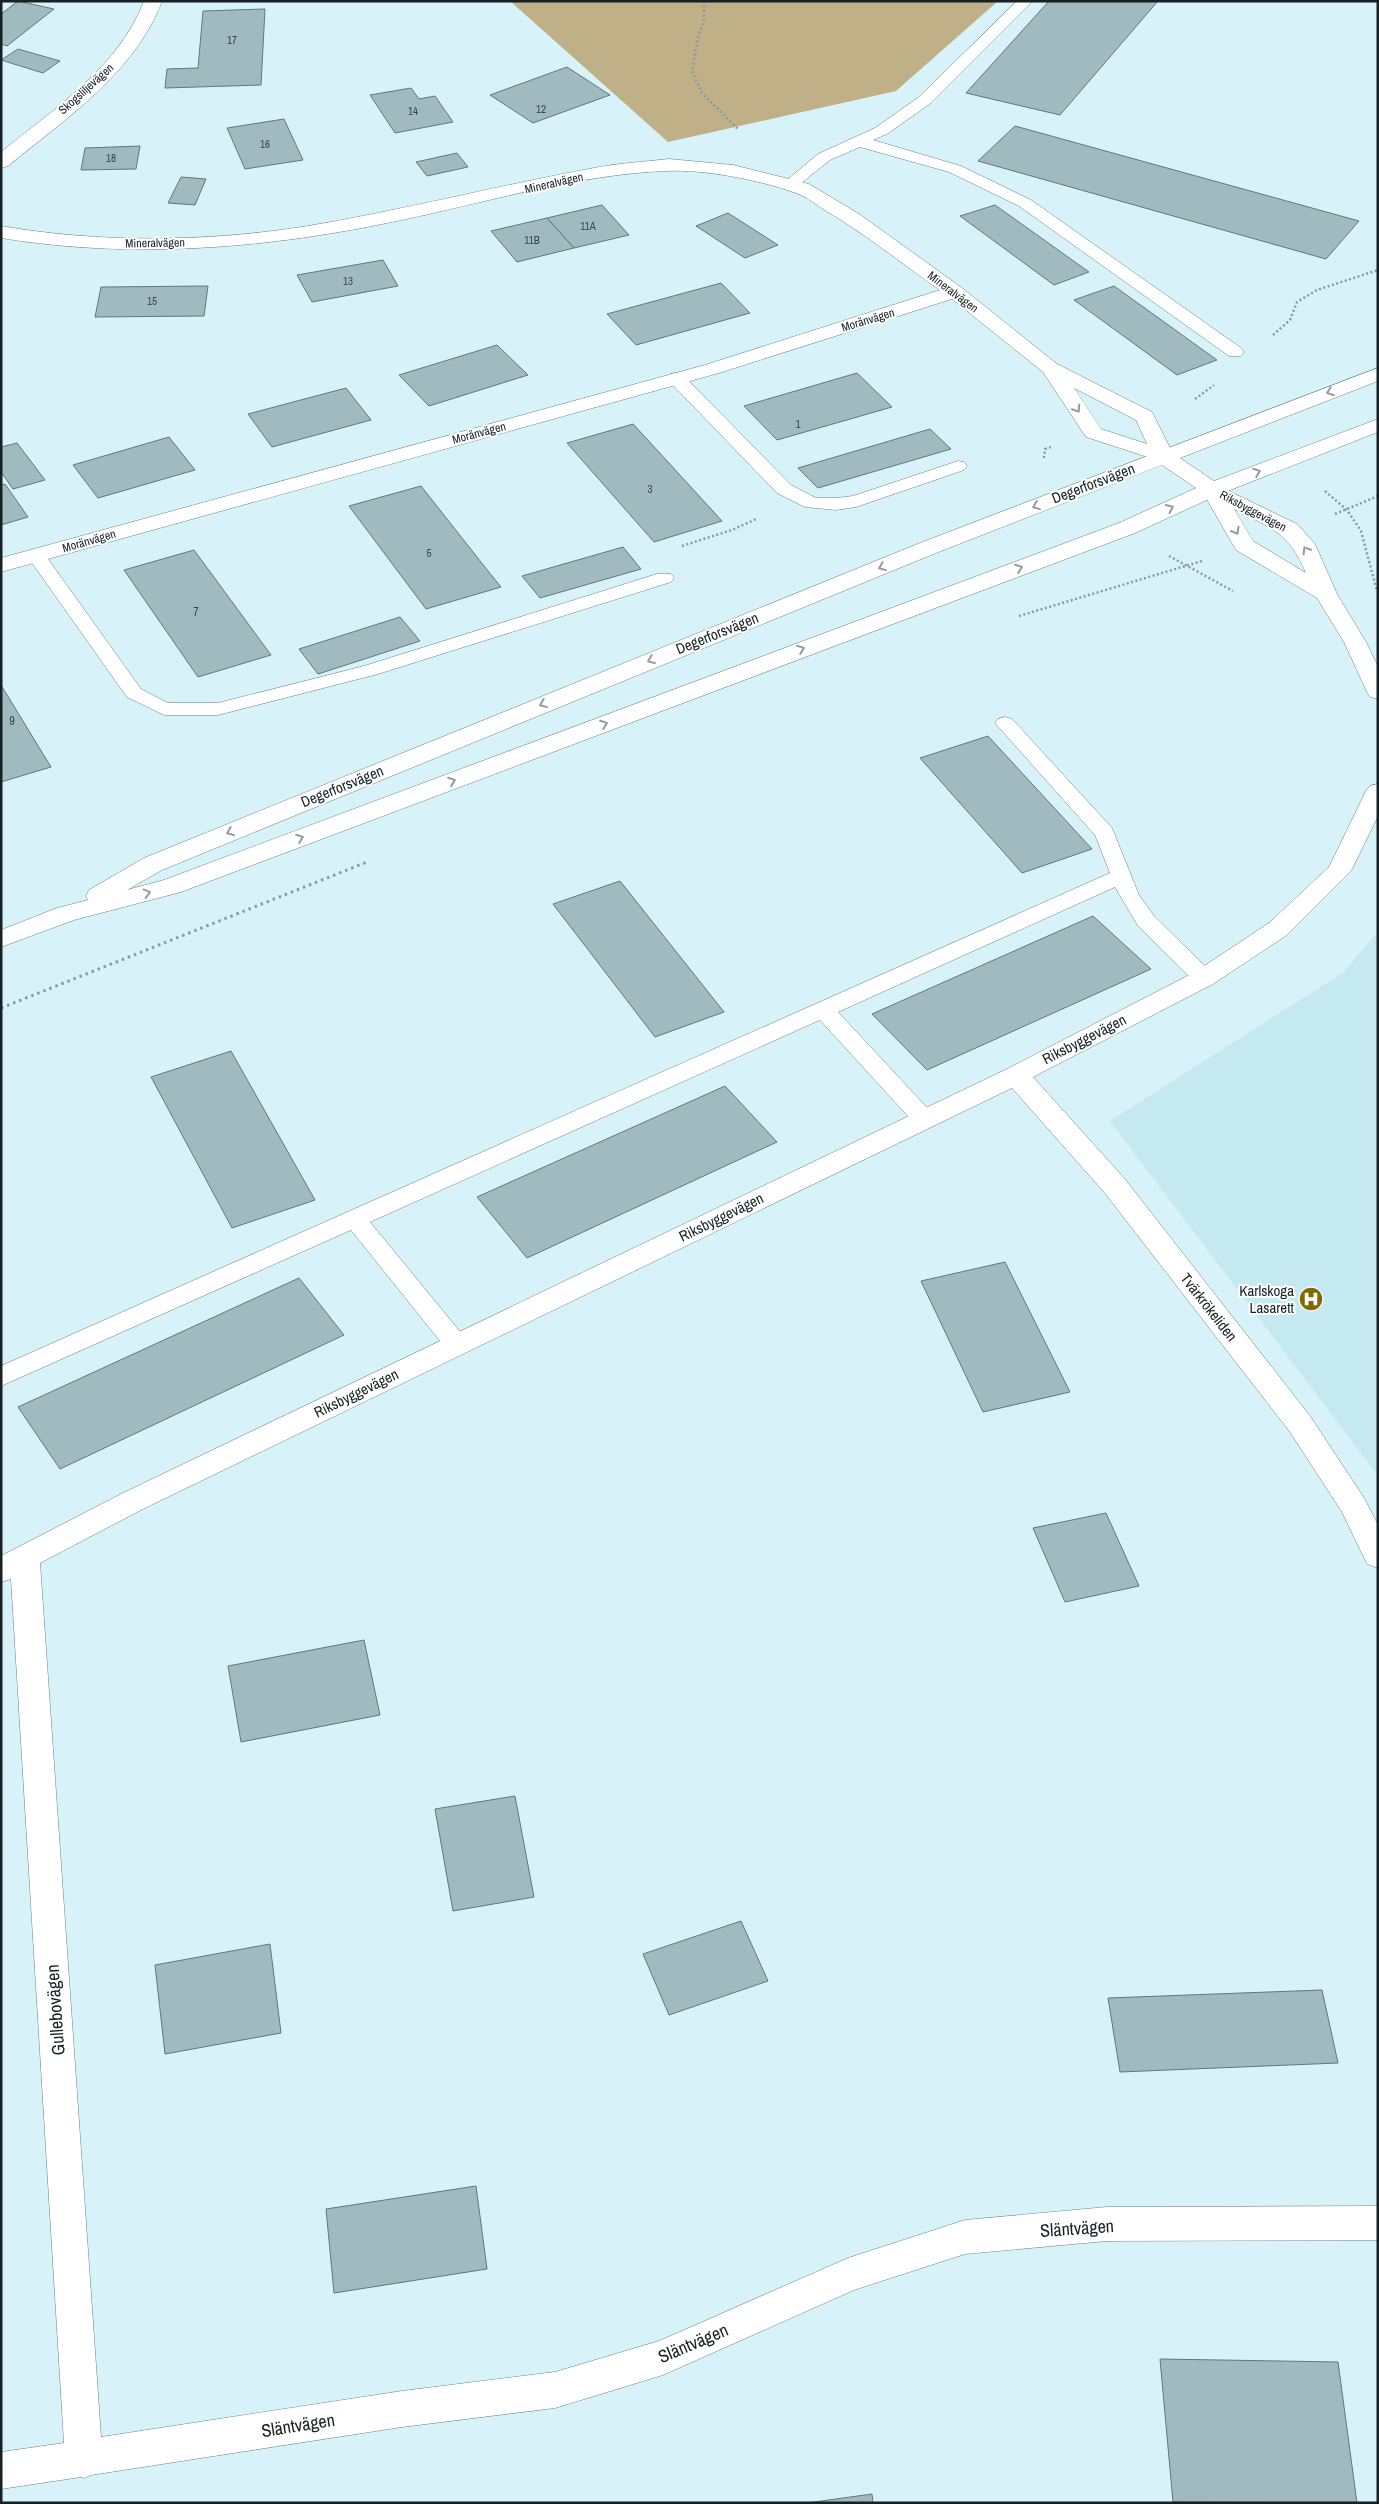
<svg xmlns="http://www.w3.org/2000/svg" width="1379" height="2504" font-family="'Archivo Narrow',sans-serif">
	<rect width="100%" height="100%" fill="#d8f2f9"/>
	<!-- built -->
	<path fill="#c5e9f1" d="M1378,931V1476L1110,1121L1344,972Z"/>
	<!-- forest -->
	<path fill="#c0b087" d="M510,1H998L896,91L668,142Z"/>
	<!-- building -->
	<g fill="#a0bac0" stroke="#60787e">
		<path d="M18,1L54,9L7,46L1,44V14Z"/>
		<path d="M1049,1H1158L1060,115L966,93Z"/>
		<path d="M265,9L261,85L165,88L167,69L198,68L203,11Z"/>
		<path d="M18,49L60,61L43,73L1,60Z"/>
		<path d="M567,67L610,95L533,123L490,95Z"/>
		<path d="M411,88L419,99L435,96L453,122L395,133L370,95Z"/>
		<path d="M284,119L303,160L245,169L227,128Z"/>
		<path d="M1015,126L1359,221L1326,259L978,161Z"/>
		<path d="M140,146L136,169L81,170L85,148Z"/>
		<path d="M457,153L468,167L427,176L416,162Z"/>
		<path d="M181,177L206,179L195,205L168,203Z"/>
		<path d="M602,205L629,235L574,248L547,218Z"/>
		<path d="M995,205L1089,272L1054,285L960,216Z"/>
		<path d="M728,213L778,245L745,258L696,226Z"/>
		<path d="M547,218L574,248L517,262L491,231Z"/>
		<path d="M383,260L398,286L312,302L297,275Z"/>
		<path d="M721,283L750,313L636,345L607,314Z"/>
		<path d="M208,286L204,316L95,317L101,287Z"/>
		<path d="M1114,286L1217,360L1177,375L1074,300Z"/>
		<path d="M497,345L528,375L429,406L399,375Z"/>
		<path d="M857,373L892,407L777,440L744,406Z"/>
		<path d="M346,388L371,420L272,447L248,414Z"/>
		<path d="M633,424L646,438L722,521L654,542L567,443Z"/>
		<path d="M930,429L951,449L818,488L798,468Z"/>
		<path d="M169,437L195,470L98,498L73,465Z"/>
		<path d="M17,443L45,480L13,489L1,472V447Z"/>
		<path d="M5,484L28,517L1,525V485Z"/>
		<path d="M421,486L488,571L501,587L426,609L349,506Z"/>
		<path d="M623,547L641,569L540,598L522,576Z"/>
		<path d="M194,550L271,655L198,677L124,570Z"/>
		<path d="M400,617L420,641L318,674L299,649Z"/>
		<path d="M1,685L51,767L1,782Z"/>
		<path d="M988,736L1092,849L1022,873L920,758Z"/>
		<path d="M620,881L724,1012L655,1037L553,904Z"/>
		<path d="M1093,916L1151,969L927,1070L872,1014Z"/>
		<path d="M231,1051L315,1200L232,1228L151,1077Z"/>
		<path d="M725,1086L777,1142L527,1258L477,1197Z"/>
		<path d="M1005,1262L1070,1392L983,1412L921,1281Z"/>
		<path d="M299,1278L344,1335L60,1469L18,1407Z"/>
		<path d="M1106,1513L1139,1586L1065,1602L1033,1528Z"/>
		<path d="M364,1640L380,1715L241,1742L228,1666Z"/>
		<path d="M515,1796L534,1897L453,1911L435,1809Z"/>
		<path d="M741,1921L768,1981L669,2015L643,1954Z"/>
		<path d="M270,1944L281,2033L165,2054L155,1965Z"/>
		<path d="M1322,1990L1338,2063L1120,2072L1108,1998Z"/>
		<path d="M476,2186L487,2269L334,2293L326,2209Z"/>
		<path d="M1160,2359L1338,2362L1357,2503L1173,2502Z"/>
		<path d="M872,2494L873,2503H807Z"/>
	</g>
	<g fill="none" stroke-linecap="round" stroke-linejoin="round">
		<!-- service casing -->
		<g stroke="#6a8288" stroke-width="1">
			<g id="service">
				<path d="M1017,1H1033L931,103L887,134L873,140L961,166L1031,200L1241,348L1244,352L1241,356H1229L1019,206L949,172L860,147L830,160L795,188H783L781,185L818,154L875,128L919,97Z"/>
				<path d="M676,373L682,374L791,485L816,498H836L853,496L958,461L964,462L967,466L964,470L856,507L836,510L805,507L777,493L670,382L667,378L670,374Z"/>
				<path d="M36,550L43,552L141,689L168,703H218L364,666L657,574H671L674,578L671,582L378,674L218,715H164L127,697L27,556L29,552Z"/>
				<path d="M1005,717L1012,719L1112,828L1139,895L1154,916L1212,973L1215,978L1212,983L1204,985L1196,983L1138,926L1115,887L838,1012L932,1113L935,1119L932,1125L924,1127L916,1125L820,1020L370,1222L466,1339L469,1345L466,1351L457,1354L448,1351L351,1230L1,1386V1366L1110,873L1095,835L995,723L998,719Z"/>
			</g>
		</g>
		<!-- minor casing -->
		<g stroke="#6a8288" stroke-width="1">
			<g id="minor">
				<path d="M144,1H162C135,73 65,119 8,166L1,168V152C54,109 119,67 144,1Z"/>
				<path d="M669,159L733,165L809,184L859,214L962,288L1057,364L1152,412L1174,456L1170,460L1163,462L1086,437L1043,372L952,299L719,373L1,572V558L705,365L940,290C901,263 864,233 823,209C814,203 804,195 793,192C759,180 704,169 667,171C577,174 477,205 387,223C261,249 129,259 1,238V226C99,243 204,242 302,227C400,211 496,186 594,168C619,163 644,162 669,159ZM1074,388L1136,420L1147,444L1101,429Z"/>
				<path d="M1212,483L1297,524L1315,544L1337,594L1366,642L1378,667V699L1370,697L1367,692L1344,642L1317,598L1236,550L1201,489L1204,484ZM1234,509C1272,529 1288,531 1306,573L1253,541Z"/>
				<path d="M1378,784V816L1351,871L1287,935L1213,984L1033,1077L1124,1178L1310,1416L1364,1498L1378,1525V1568L1367,1564L1342,1512L1290,1432L1104,1192L1012,1088L143,1509L40,1563L101,2437L402,2391L555,2372L659,2341L848,2258L965,2220L1107,2207L1378,2206V2240L1107,2241L965,2254L854,2290L663,2375L555,2408L402,2427L91,2475L84,2478L81,2477L1,2489V2452L64,2443L11,1579L1,1582V1556L123,1493L1007,1069L1195,972L1269,923L1329,867L1366,791L1370,786Z"/>
			</g>
		</g>
		<!-- secondary casing -->
		<g stroke="#6a8288" stroke-width="1">
			<path id="secondary" d="M1378,368V381L1180,458L1214,481L1378,419V432L1220,494L1135,533L181,892L74,920L1,947V930L57,908L88,900L86,896L89,890L144,858L920,543ZM1162,465L1196,488L1119,523L164,880L127,890L162,870L936,553Z"/>
		</g>
		<!-- path-far1 -->
		<g stroke="#899ca1" stroke-width="2.5" stroke-dasharray="2 2.5" stroke-linecap="butt">
			<path d="M704,1V21L698,37L692,72L702,93L738,129"/>
			<path d="M1273,335L1290,320L1297,302L1317,290L1378,270"/>
			<path d="M1195,399L1214,385"/>
			<path d="M1044,458L1045,449L1051,447"/>
			<path d="M1325,491L1347,510L1361,531L1377,591"/>
			<path d="M1335,514L1378,496"/>
			<path d="M682,546L732,530L756,519"/>
			<path d="M1169,556L1233,591"/>
			<path d="M1019,616L1202,561"/>
		</g>
		<!-- path -->
		<path stroke="#899ca1" stroke-width="3" stroke-dasharray="2.5 4" stroke-linecap="butt" d="M1,1008L367,862"/>
		<!-- service -->
		<use href="#service" fill="#fff" fill-rule="evenodd"/>
		<!-- minor -->
		<use href="#minor" fill="#fff" fill-rule="evenodd"/>
		<!-- secondary -->
		<use href="#secondary" fill="#fff" fill-rule="evenodd"/>
	</g>
	<!-- one-way arrows -->
	<defs><path id="oneway-chevron" d="M-2-3.5L2.5 0L-2 3.5" fill="none" stroke-width="1.6" stroke-linecap="round" stroke-linejoin="round" transform="scale(1.25)"/></defs>
	<g stroke="#979b9c">
		<use href="#oneway-chevron" transform="translate(1330 392) rotate(159)"/>
		<use href="#oneway-chevron" transform="translate(1077 409) rotate(57)"/>
		<use href="#oneway-chevron" transform="translate(1257 472) rotate(-21)"/>
		<use href="#oneway-chevron" transform="translate(1036 506) rotate(158)"/>
		<use href="#oneway-chevron" transform="translate(1170 508) rotate(-25)"/>
		<use href="#oneway-chevron" transform="translate(1236 531) rotate(60)"/>
		<use href="#oneway-chevron" transform="translate(1306 550) rotate(-122)"/>
		<use href="#oneway-chevron" transform="translate(882 567) rotate(158)"/>
		<use href="#oneway-chevron" transform="translate(1019 568) rotate(-20)"/>
		<use href="#oneway-chevron" transform="translate(801 649) rotate(-21)"/>
		<use href="#oneway-chevron" transform="translate(651 660) rotate(158)"/>
		<use href="#oneway-chevron" transform="translate(543 704) rotate(158)"/>
		<use href="#oneway-chevron" transform="translate(604 724) rotate(-21)"/>
		<use href="#oneway-chevron" transform="translate(452 781) rotate(-21)"/>
		<use href="#oneway-chevron" transform="translate(230 832) rotate(158)"/>
		<use href="#oneway-chevron" transform="translate(300 838) rotate(-21)"/>
		<use href="#oneway-chevron" transform="translate(147 893) rotate(-15)"/>
	</g>
	<!-- icons -->
	<defs>
		<g id="hospital-disc" transform="scale(1.25)"><circle r="9.5" fill="#856700" stroke="#fff"/><path d="M-5-5h3v3.5h4V-5h3V5h-3V1.5h-4V5h-3Z" fill="#fff"/></g>
	</defs>
	<g fill-rule="evenodd">
		<use href="#hospital-disc" x="1311" y="1299"/>
	</g>
	<g text-anchor="middle" dominant-baseline="central" stroke-width="4" stroke-linejoin="round" paint-order="stroke">
		<!-- far-number labels -->
		<g font-size="11" fill="#39474a">
			<text x="232" y="40">17</text>
			<text x="541" y="109">12</text>
			<text x="413" y="111">14</text>
			<text x="265" y="144">16</text>
			<text x="111" y="158">18</text>
			<text x="588" y="226">11A</text>
			<text x="532" y="240">11B</text>
			<text x="348" y="281">13</text>
			<text x="152" y="301">15</text>
			<text x="798" y="424">1</text>
			<text x="650" y="489">3</text>
			<text x="429" y="553">5</text>
		</g>
		<!-- far-street labels -->
		<g font-size="12" fill="#172123" stroke="#fff">
			<text transform="translate(86 89) rotate(-42)">Skogsliljevägen</text>
			<text transform="translate(554 183) rotate(-13)">Mineralvägen</text>
			<text transform="translate(155 243) rotate(-1)">Mineralvägen</text>
			<text transform="translate(953 292) rotate(37)">Mineralvägen</text>
			<text transform="translate(868 320) rotate(-17)">Moränvägen</text>
			<text transform="translate(479 433) rotate(-15)">Moränvägen</text>
			<text transform="translate(1253 511) rotate(28)">Riksbyggevägen</text>
			<text transform="translate(89 541) rotate(-16)">Moränvägen</text>
		</g>
		<!-- number labels -->
		<g font-size="12" fill="#39474a">
			<text x="196" y="612">7</text>
			<text x="12" y="721">9</text>
		</g>
		<!-- street labels -->
		<g font-size="15" fill="#172123" stroke="#fff">
			<text transform="translate(1093 483) rotate(-21)">Degerforsvägen</text>
			<text transform="translate(717 633) rotate(-22)">Degerforsvägen</text>
			<text transform="translate(342 786) rotate(-22)">Degerforsvägen</text>
			<text transform="translate(1084 1039) rotate(-27)">Riksbyggevägen</text>
			<text transform="translate(721 1217) rotate(-26)">Riksbyggevägen</text>
			<text transform="translate(1209 1307) rotate(52)">Tvärkrökeliden</text>
			<text transform="translate(356 1393) rotate(-26)">Riksbyggevägen</text>
		</g>
		<!-- poi labels -->
		<g font-size="15" fill="#172123" stroke="#fff" text-anchor="end">
			<text x="1294" y="1290">Karlskoga<tspan x="1294" dy="17">Lasarett</tspan></text>
		</g>
		<!-- near-street labels -->
		<g font-size="18" fill="#172123" stroke="#fff">
			<text transform="translate(55 2010) rotate(-94)">Gullebovägen</text>
			<text transform="translate(1077 2228) rotate(-4)">Släntvägen</text>
			<text transform="translate(693 2343) rotate(-23)">Släntvägen</text>
			<text transform="translate(298 2425) rotate(-9)">Släntvägen</text>
		</g>
	</g>
	<!-- border -->
	<rect width="1379" height="2504" fill="none" stroke="#172123" stroke-width="5"/>
</svg>
